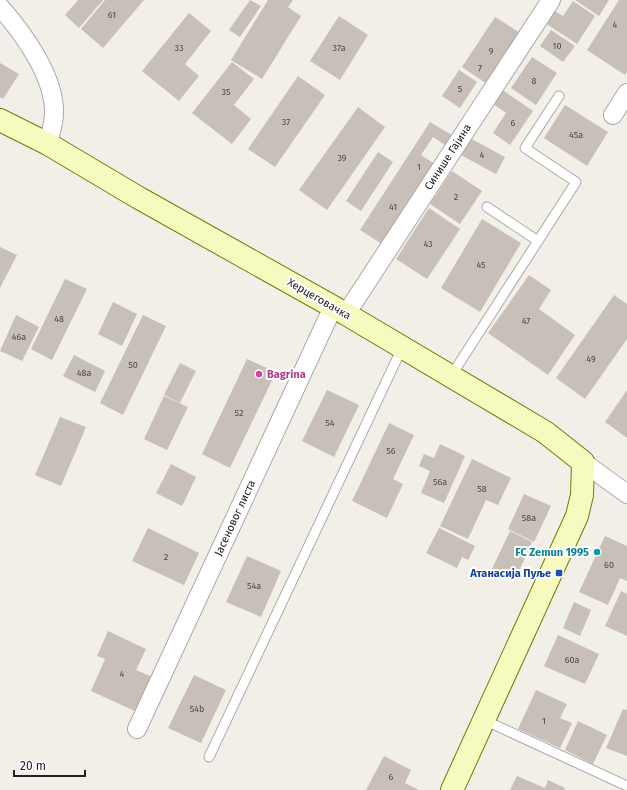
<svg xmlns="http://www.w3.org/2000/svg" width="627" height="790" font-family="'Fira Sans',sans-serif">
	<rect width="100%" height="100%" fill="#f2efe9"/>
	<!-- building -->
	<g fill="#c7bfb8">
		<path d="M78,0H103L79,28L65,15Z"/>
		<path d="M105,0H144L103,48L81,29Z"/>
		<path d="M250,0L261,6L240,37L229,30Z"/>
		<path d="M268,0H293L288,7L301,16L262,79L231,60Z"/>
		<path d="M575,0H609L599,16Z"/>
		<path d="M619,0H627V72L625,75L587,50Z"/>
		<path d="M573,1L595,16L577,44L545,23L553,10L563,16Z"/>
		<path d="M189,13L211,31L185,64L199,76L179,101L142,71Z"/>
		<path d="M339,16L368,35L340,80L310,61Z"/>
		<path d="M495,17L520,33L487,84L462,67Z"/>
		<path d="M551,30L575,46L563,62L540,46Z"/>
		<path d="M532,57L557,73L536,105L511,88Z"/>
		<path d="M232,62L254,79L234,105L251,119L232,144L192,113Z"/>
		<path d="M0,63L19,74L3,99L0,97Z"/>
		<path d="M459,70L477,82L460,108L442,96Z"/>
		<path d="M298,76L325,95L275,167L248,149Z"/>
		<path d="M501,89L533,111L510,145L493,133L506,113L492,103Z"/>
		<path d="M565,105L608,132L587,166L544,138Z"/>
		<path d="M358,107L385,127L327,210L299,190Z"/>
		<path d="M430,122L455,137L448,147L433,137L421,155L438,166L385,246L360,230Z"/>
		<path d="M468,137L505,157L496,174L459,154Z"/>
		<path d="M378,152L393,162L361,211L346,201Z"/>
		<path d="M452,171L482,191L460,224L430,204Z"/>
		<path d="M429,208L460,229L427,279L396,259Z"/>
		<path d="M482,219L521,243L480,312L441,288Z"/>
		<path d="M0,247L17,255L0,288Z"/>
		<path d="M529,275L551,290L539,309L575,335L548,375L488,333Z"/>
		<path d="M65,279L87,289L52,360L31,349Z"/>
		<path d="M614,295L627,304V339L585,399L556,378Z"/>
		<path d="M113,302L137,314L122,346L98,334Z"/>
		<path d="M16,315L39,327L22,361L0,351Z"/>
		<path d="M143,315L166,326L123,415L100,403Z"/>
		<path d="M74,355L105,371L95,392L63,376Z"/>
		<path d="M247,359L276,372L230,468L202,454Z"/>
		<path d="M180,363L196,371L180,403L164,395Z"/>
		<path d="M327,390L359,405L334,457L302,441Z"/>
		<path d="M627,390V438L605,422Z"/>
		<path d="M164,396L188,407L167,450L144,439Z"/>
		<path d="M60,417L86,427L61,486L35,475Z"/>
		<path d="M389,423L414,435L393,479L403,484L387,518L352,501Z"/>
		<path d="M440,444L465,456L444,503L421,493L430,471L419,466L424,454L434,458Z"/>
		<path d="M472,459L511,478L498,505L486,500L468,539L440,526Z"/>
		<path d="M171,464L196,477L182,506L156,493Z"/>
		<path d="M524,494L551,506L534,542L508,529Z"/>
		<path d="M148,528L199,553L184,585L132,561Z"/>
		<path d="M439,528L475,546L468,560L462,557L457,568L426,553Z"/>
		<path d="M510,531L532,542L515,580L492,569Z"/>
		<path d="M605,536L627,546V581L620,578L608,605L579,592Z"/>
		<path d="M247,556L281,571L261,617L226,602Z"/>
		<path d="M621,591L627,594V636L605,626Z"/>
		<path d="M574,602L591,610L580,636L563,628Z"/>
		<path d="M108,631L146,649L136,670L155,678L139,713L91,691L105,659L97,656Z"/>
		<path d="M558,635L599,654L585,684L544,666Z"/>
		<path d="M194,675L226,690L201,743L168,728Z"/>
		<path d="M536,690L567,704L560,718L572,723L560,748L518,729Z"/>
		<path d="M623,709L627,710V756L606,748Z"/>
		<path d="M578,721L607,735L593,764L565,750Z"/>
		<path d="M384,756L411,770L405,783L419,790H366Z"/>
		<path d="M517,776L545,788L548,780L565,788L564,790H510Z"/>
	</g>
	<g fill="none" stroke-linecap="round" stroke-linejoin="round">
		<!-- lane casing -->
		<g stroke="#a9a9a9" stroke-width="11">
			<g id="lane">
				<path d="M487,207L538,241"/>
				<path d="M451,376L576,182L525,148L559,96"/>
				<path d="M484,720L627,786"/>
				<path d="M209,757L402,348"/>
			</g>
		</g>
		<!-- street casing -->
		<g stroke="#a9a9a9" stroke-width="20">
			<g id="street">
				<path d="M0,7C23,33 55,77 54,113C54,124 50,134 48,144"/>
				<path d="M613,115L627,93"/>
				<path d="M346,314L551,0"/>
				<path d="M583,462L627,494"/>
				<path d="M137,729L333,307"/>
			</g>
		</g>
		<!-- secondary casing -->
		<g stroke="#707d05" stroke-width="24">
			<path id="secondary" d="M0,120L48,144L139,198L346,314L545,432L583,462L582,495L577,516L452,790"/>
		</g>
		<!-- lane -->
		<use href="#lane" stroke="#fff" stroke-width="9"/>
		<!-- street -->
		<use href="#street" stroke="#fff" stroke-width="18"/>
		<!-- secondary -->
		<use href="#secondary" stroke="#f7fabf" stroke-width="22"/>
	</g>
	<!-- markers -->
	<circle fill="#d1479c" stroke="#fff" stroke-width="1.5" cx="259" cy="374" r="4"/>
	<circle fill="#0f9aa8" stroke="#fff" stroke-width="1.5" cx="597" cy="552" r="4"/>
	<rect fill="#1a4fb4" stroke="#fff" stroke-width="1.5" x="555" y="569" width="8" height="8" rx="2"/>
	<g text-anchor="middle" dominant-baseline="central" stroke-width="4" stroke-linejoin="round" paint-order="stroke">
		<!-- number labels -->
		<g font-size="9" fill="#4b4948">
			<text x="112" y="15">61</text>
			<text x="615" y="25">4</text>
			<text x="557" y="46">10</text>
			<text x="179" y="48">33</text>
			<text x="339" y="48">37a</text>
			<text x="491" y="51">9</text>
			<text x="480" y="68">7</text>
			<text x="534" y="81">8</text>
			<text x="460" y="89">5</text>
			<text x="226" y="92">35</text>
			<text x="286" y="122">37</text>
			<text x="513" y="123">6</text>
			<text x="576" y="135">45a</text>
			<text x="482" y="155">4</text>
			<text x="342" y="158">39</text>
			<text x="419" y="167">1</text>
			<text x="456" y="197">2</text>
			<text x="393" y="207">41</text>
			<text x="428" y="244">43</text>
			<text x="481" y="265">45</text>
			<text x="59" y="319">48</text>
			<text x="526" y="321">47</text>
			<text x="19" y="337">46a</text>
			<text x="591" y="359">49</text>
			<text x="133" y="365">50</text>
			<text x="84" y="373">48a</text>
			<text x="239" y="413">52</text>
			<text x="330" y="423">54</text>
			<text x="391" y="451">56</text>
			<text x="440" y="482">56a</text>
			<text x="482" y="489">58</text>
			<text x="529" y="518">58a</text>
			<text x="166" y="557">2</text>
			<text x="609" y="565">60</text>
			<text x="254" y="586">54a</text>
			<text x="572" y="660">60a</text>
			<text x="122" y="674">4</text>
			<text x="197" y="709">54b</text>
			<text x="544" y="721">1</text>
			<text x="391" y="777">6</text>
		</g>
		<!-- street labels -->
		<g font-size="11" fill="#222" stroke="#fff">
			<text transform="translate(448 157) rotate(-57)">Синише Гајина</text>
			<text transform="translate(319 299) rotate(30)">Херцеговачка</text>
			<text transform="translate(235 518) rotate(-65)">Јасеновог листа</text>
		</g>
		<!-- hotel labels -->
		<g font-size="11" font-weight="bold" fill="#b23c85" stroke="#fff" text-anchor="start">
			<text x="267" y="374">Bagrina</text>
		</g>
		<!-- culture labels -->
		<g font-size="11" font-weight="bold" fill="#0d838f" stroke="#fff" text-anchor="end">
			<text x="589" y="552">FC Zemun 1995</text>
		</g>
		<!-- transit labels -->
		<g font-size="11" font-weight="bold" fill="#164399" stroke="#fff" text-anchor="end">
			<text x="551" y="573">Атанасија Пуље</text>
		</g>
	</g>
	<!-- scale -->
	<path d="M14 770v6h71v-6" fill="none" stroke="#222222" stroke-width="2"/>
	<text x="20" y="770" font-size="12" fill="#222222" stroke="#ffffff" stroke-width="3" paint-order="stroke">20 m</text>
</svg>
